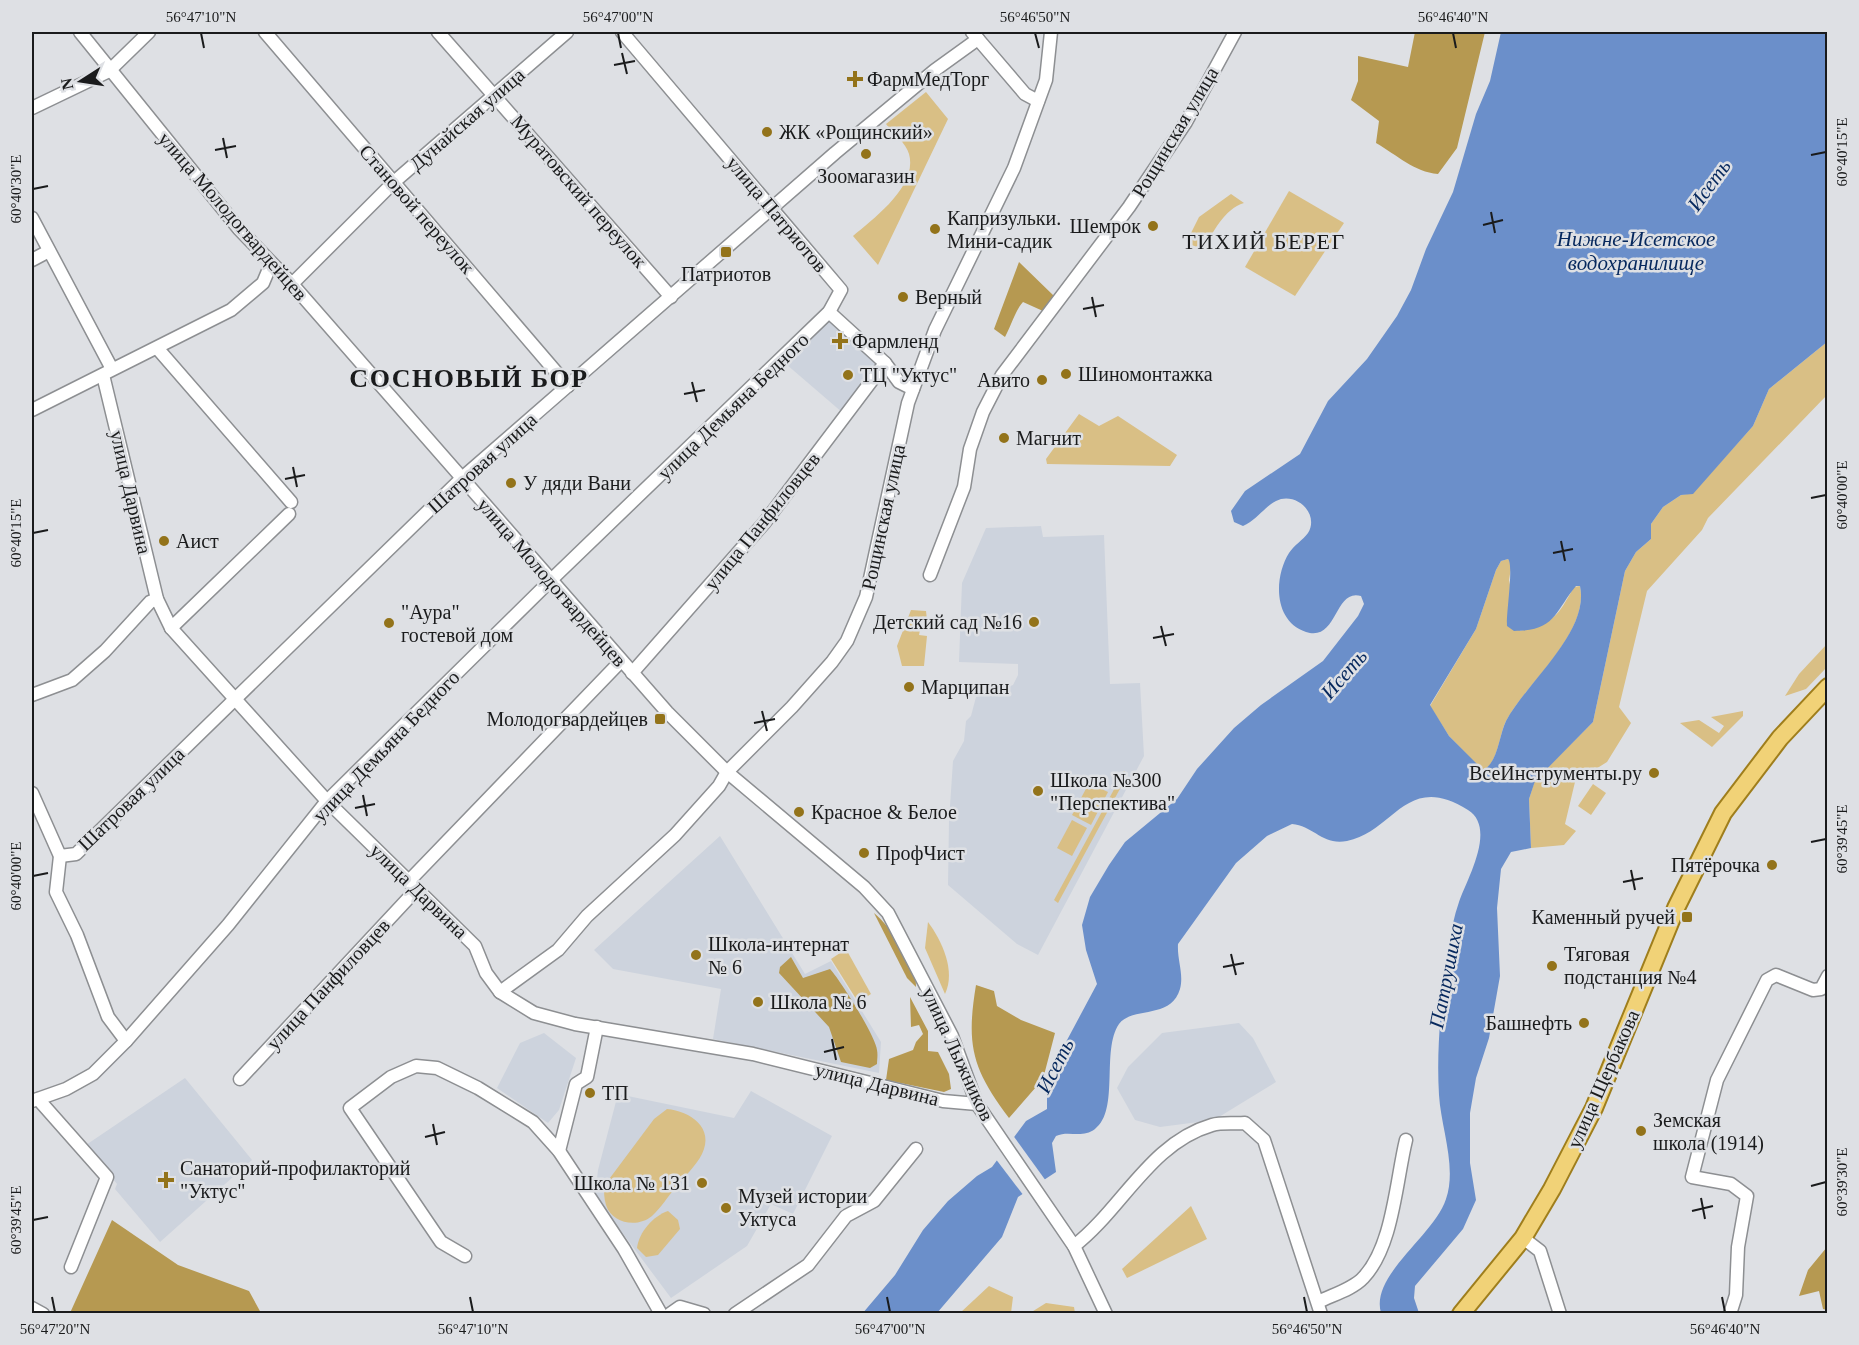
<svg xmlns="http://www.w3.org/2000/svg" width="1859" height="1345" font-family="'Times New Roman',serif">
	<rect width="100%" height="100%" fill="#dee0e4"/>
	<!-- built -->
	<g fill="#cdd3dd">
		<path d="M830,320L879,366L843,413L786,364Z"/>
		<path d="M1041,526L1043,537L1104,535L1110,684L1140,683L1144,756L1038,955L1017,944L948,885L949,821L953,761L964,741L966,721L971,716L976,697L1013,685L1018,675V664L959,662L962,583L986,528Z"/>
		<path d="M720,836L805,974L831,961L881,1042L879,1073L713,1039L721,989L613,969L594,950Z"/>
		<path d="M1239,1023L1253,1038L1276,1082L1214,1120L1160,1127L1135,1120L1117,1088L1128,1067L1162,1033Z"/>
		<path d="M544,1033L576,1058L559,1110L548,1123L497,1088L520,1043Z"/>
		<path d="M185,1078L252,1160L160,1242L115,1189L117,1184L86,1145Z"/>
		<path d="M751,1091L832,1136L793,1214L771,1204L747,1246L671,1298L595,1196L598,1170L618,1094L734,1118Z"/>
	</g>
	<!-- green -->
	<g fill="#d9bf85">
		<path d="M926,92L948,119L878,265L853,236C874,218 918,186 909,154C906,143 893,133 886,124Z"/>
		<path d="M1289,191L1344,223L1295,296L1245,267Z"/>
		<path d="M1231,194L1244,203C1224,209 1213,233 1203,249L1186,243L1199,217Z"/>
		<path d="M1827,342V395L1708,518L1702,530L1647,591L1619,707L1631,723L1607,762L1575,782L1565,824L1576,831L1564,845L1531,848L1529,799L1535,780L1593,722L1625,571L1636,552L1651,539V524L1663,507L1681,495L1693,493L1753,426L1769,389Z"/>
		<path d="M1079,414L1099,426L1118,416L1177,455L1170,466L1047,464L1046,459Z"/>
		<path d="M1508,559L1512,562L1509,580L1520,631C1555,621 1556,619 1574,587L1580,586C1590,633 1526,683 1506,721C1499,735 1498,763 1483,771L1449,736L1430,706L1476,629L1496,570L1501,561Z"/>
		<path d="M911,610L926,611L927,620H922L919,635L927,636L924,666H902L897,646Z"/>
		<path d="M1827,644V667L1806,689L1785,696L1799,674Z"/>
		<path d="M1743,711V716L1712,747L1680,723L1699,720L1719,733L1724,726L1711,717Z"/>
		<path d="M1124,771L1128,774L1058,903L1054,900Z"/>
		<path d="M1089,783L1108,792L1091,825L1072,815Z"/>
		<path d="M1593,784L1606,793L1591,815L1578,806Z"/>
		<path d="M1072,820L1087,828L1072,856L1057,848Z"/>
		<path d="M928,922C942,941 956,971 945,994L925,948Z"/>
		<path d="M846,949L871,994L858,1002L831,959Z"/>
		<path d="M667,1109C690,1111 715,1128 702,1154C696,1166 684,1177 676,1187C668,1196 661,1208 652,1216C638,1228 612,1224 606,1205C604,1199 604,1192 604,1186L654,1119Z"/>
		<path d="M1191,1206L1207,1239L1127,1278L1122,1269Z"/>
		<path d="M668,1211L678,1220L680,1229L658,1255L646,1257L637,1248C639,1232 653,1216 668,1211Z"/>
		<path d="M989,1286L1013,1297L1011,1313H960Z"/>
		<path d="M1046,1303L1074,1307L1075,1313H1030Z"/>
	</g>
	<!-- forest -->
	<g fill="#b69951">
		<path d="M1415,32H1485L1457,148L1438,174C1414,172 1397,155 1376,143L1379,121L1351,100L1358,81V56L1408,67Z"/>
		<path d="M1019,262L1054,296L1043,311L1023,302C1016,309 1011,326 1005,337L994,329Z"/>
		<path d="M874,913C890,926 917,966 916,987L907,978Z"/>
		<path d="M791,957L803,978L830,969C841,981 876,1037 877,1050C878,1055 877,1060 877,1064L870,1068L841,1062L829,1027L779,973L780,967Z"/>
		<path d="M976,985L994,991L997,1006L1021,1020L1055,1033L1043,1079L1009,1118C972,1069 966,1045 976,985Z"/>
		<path d="M910,997L928,1031V1051L938,1052L949,1074L951,1089L944,1092L886,1080L889,1059L913,1050L916,1042L923,1034L919,1025L911,1027Z"/>
		<path d="M112,1220L178,1265L249,1291L261,1313H70Z"/>
		<path d="M1827,1247V1310L1823,1309L1819,1291L1799,1296L1808,1270Z"/>
	</g>
	<!-- water -->
	<path fill="#6b8fca" fill-rule="evenodd" d="M1501,32H1827V342L1769,389L1753,426L1693,494L1681,495L1663,507L1651,524V539L1636,552L1625,571L1593,722L1535,781L1529,799L1531,848L1511,852L1501,869L1497,908L1500,976L1489,1038L1476,1078L1470,1113V1163L1476,1200L1463,1229L1415,1286L1414,1298L1419,1313H1381C1370,1275 1434,1236 1446,1199C1457,1167 1441,1128 1439,1095C1436,1046 1442,994 1449,946C1451,931 1454,916 1459,902C1467,879 1497,828 1468,810C1406,771 1394,832 1347,841C1323,846 1314,826 1292,824L1267,836L1236,863L1178,944C1177,960 1184,974 1180,989C1171,1020 1132,1006 1119,1024C1101,1050 1120,1110 1095,1129C1082,1139 1069,1130 1056,1136L1052,1143L1056,1172L1018,1197L1002,1237L937,1313L862,1314L895,1275L923,1230L948,1201L977,1176L992,1167L1026,1121L1047,1109V1092L1055,1079L1066,1042L1097,984L1086,950L1082,925L1090,897L1109,865L1125,842L1177,799L1197,769L1234,728L1261,705L1323,661L1358,616L1364,604L1361,596C1334,588 1338,642 1306,632C1273,621 1274,577 1289,553C1294,545 1303,540 1308,533C1320,513 1295,491 1276,501C1264,507 1257,520 1243,526L1234,522L1231,511L1245,491L1300,454L1328,401L1367,359L1397,316L1411,290L1426,249L1453,192L1476,114L1490,81ZM1508,559C1514,565 1506,613 1507,626L1514,631C1556,631 1555,611 1576,586H1580C1590,632 1526,683 1506,721C1499,735 1498,763 1483,770L1449,736L1430,705L1476,629L1496,570L1501,561Z"/>
	<!-- pier -->
	<path fill="#dee0e4" d="M1012,1134L1046,1181L1024,1196L995,1158Z"/>
	<g fill="none" stroke-linecap="round" stroke-linejoin="round">
		<!-- minor casing -->
		<g stroke="#8d8f92" stroke-width="15">
			<g id="minor">
				<path d="M80,32L239,229L292,284L667,712L727,772L864,887L888,913L952,1036L977,1104L1074,1246L1106,1314"/>
				<path d="M265,32L568,386"/>
				<path d="M438,32L671,297"/>
				<path d="M972,32L1025,94L1038,101"/>
				<path d="M32,108L109,71L149,32"/>
				<path d="M32,218L112,369"/>
				<path d="M32,260L49,251"/>
				<path d="M292,284L394,182L567,32"/>
				<path d="M829,312L885,363L899,382L913,389"/>
				<path d="M158,349L291,502"/>
				<path d="M103,375L157,599L171,628L327,801L475,946L486,973L500,992L534,1013L575,1024L753,1054L943,1101L977,1104"/>
				<path d="M32,410L231,310L263,283L271,264"/>
				<path d="M930,575L964,487L970,449L983,412L1002,375L1129,207L1186,122L1235,32"/>
				<path d="M171,628L289,514"/>
				<path d="M632,673L765,522L885,363"/>
				<path d="M32,695L72,680L105,651L150,602L157,599"/>
				<path d="M32,793L60,856L56,892L77,935L108,1017L126,1041"/>
				<path d="M60,856L76,854L462,478L835,153L935,70L978,39"/>
				<path d="M408,882L621,661"/>
				<path d="M500,992L558,950L587,916L675,835L719,786L727,772L792,707L832,662L847,641L866,597L908,403L935,330L1014,168L1046,80L1051,32"/>
				<path d="M240,1079L416,890"/>
				<path d="M38,1099L107,1177L71,1267"/>
				<path d="M32,1101L66,1089L93,1074L126,1041L228,925L327,801L550,581L829,312L841,290L622,32"/>
				<path d="M559,1151L576,1084L587,1077L597,1027"/>
				<path d="M1523,1238L1540,1251L1560,1314"/>
				<path d="M1074,1246C1122,1209 1150,1143 1212,1125C1222,1122 1235,1124 1245,1123L1264,1140L1321,1314"/>
				<path d="M465,1256L441,1242L350,1108L391,1077L416,1066L437,1068L478,1088L533,1122L559,1151L624,1249L661,1314"/>
				<path d="M1318,1302C1332,1295 1353,1289 1363,1278C1393,1247 1396,1181 1406,1140"/>
				<path d="M32,1308L43,1314"/>
				<path d="M670,1314L680,1307L704,1314"/>
				<path d="M735,1314L808,1265L846,1216L874,1201L916,1149"/>
				<path d="M1730,1314L1736,1295L1738,1247L1747,1196L1731,1184L1692,1177L1717,1080L1767,980L1776,975L1813,990L1821,989L1828,976"/>
			</g>
		</g>
		<!-- major casing -->
		<g stroke="#9f7e1c" stroke-width="20">
			<path id="major" d="M1461,1314L1523,1238L1552,1189L1594,1108L1676,908L1723,813L1780,738L1828,687"/>
		</g>
		<!-- minor -->
		<use href="#minor" stroke="#fff" stroke-width="12"/>
		<!-- major -->
		<use href="#major" stroke="#f1d277" stroke-width="16"/>
	</g>
	<!-- ticks -->
	<path fill="none" stroke="#1a1b1c" stroke-width="2" d="M201,33L204,48M618,33L621,48M1035,33L1039,48M1453,33L1456,48M622,53L627,74M614,65L635,61M223,138L227,158M215,150L236,146M1811,155L1826,152M33,189L48,186M1491,212L1495,233M1483,225L1503,220M1092,297L1096,317M1083,309L1104,305M692,382L697,402M684,394L705,390M293,467L297,487M285,479L305,475M1811,498L1826,495M33,533L48,530M1561,541L1565,561M1553,553L1573,549M1161,626L1166,646M1153,638L1174,634M762,711L767,731M754,723L775,719M363,795L367,816M355,808L375,804M1811,842L1826,839M1631,870L1635,890M33,876L48,873M1623,882L1643,878M1231,954L1236,975M1223,967L1244,963M832,1039L836,1060M824,1052L844,1047M433,1124L437,1145M425,1137L445,1132M1811,1186L1826,1182M1701,1198L1705,1219M1692,1211L1713,1206M33,1220L48,1217M52,1297L55,1312M470,1297L473,1312M887,1297L890,1312M1304,1297L1307,1312M1722,1297L1725,1312"/>
	<!-- markers -->
	<g fill="#93731a" stroke="#dee0e4" stroke-width="2">
		<path d="M852 70h6v6h6v6h-6v6h-6v-6h-6v-6h6z"/>
		<circle cx="767" cy="132" r="6"/>
		<circle cx="866" cy="154" r="6"/>
		<circle cx="1153" cy="226" r="6"/>
		<circle cx="935" cy="229" r="6"/>
		<rect x="720" y="246" width="12" height="12" rx="3"/>
		<circle cx="903" cy="297" r="6"/>
		<path d="M837 332h6v6h6v6h-6v6h-6v-6h-6v-6h6z"/>
		<circle cx="1066" cy="374" r="6"/>
		<circle cx="848" cy="375" r="6"/>
		<circle cx="1042" cy="380" r="6"/>
		<circle cx="1004" cy="438" r="6"/>
		<circle cx="511" cy="483" r="6"/>
		<circle cx="164" cy="541" r="6"/>
		<circle cx="1034" cy="622" r="6"/>
		<circle cx="389" cy="623" r="6"/>
		<circle cx="909" cy="687" r="6"/>
		<rect x="654" y="713" width="12" height="12" rx="3"/>
		<circle cx="1654" cy="773" r="6"/>
		<circle cx="1038" cy="791" r="6"/>
		<circle cx="799" cy="812" r="6"/>
		<circle cx="864" cy="853" r="6"/>
		<circle cx="1772" cy="865" r="6"/>
		<rect x="1681" y="911" width="12" height="12" rx="3"/>
		<circle cx="696" cy="955" r="6"/>
		<circle cx="1552" cy="966" r="6"/>
		<circle cx="758" cy="1002" r="6"/>
		<circle cx="1584" cy="1023" r="6"/>
		<circle cx="590" cy="1093" r="6"/>
		<circle cx="1641" cy="1131" r="6"/>
		<path d="M163 1171h6v6h6v6h-6v6h-6v-6h-6v-6h6z"/>
		<circle cx="702" cy="1183" r="6"/>
		<circle cx="726" cy="1208" r="6"/>
	</g>
	<g text-anchor="middle" dominant-baseline="central" stroke-width="5" stroke-linejoin="round" paint-order="stroke">
		<!-- poi labels -->
		<g font-size="20" fill="#1a1b1c" stroke="#dee0e4" text-anchor="start">
			<text x="867" y="79">ФармМедТорг</text>
			<text x="779" y="132">ЖК «Рощинский»</text>
			<text x="866" y="176" text-anchor="middle">Зоомагазин</text>
			<text x="947" y="218">Капризульки.<tspan x="947" dy="23">Мини-садик</tspan></text>
			<text x="1141" y="226" text-anchor="end">Шемрок</text>
			<text x="726" y="274" text-anchor="middle">Патриотов</text>
			<text x="915" y="297">Верный</text>
			<text x="852" y="341">Фармленд</text>
			<text x="1078" y="374">Шиномонтажка</text>
			<text x="860" y="375">ТЦ "Уктус"</text>
			<text x="1030" y="380" text-anchor="end">Авито</text>
			<text x="1016" y="438">Магнит</text>
			<text x="523" y="483">У дяди Вани</text>
			<text x="176" y="541">Аист</text>
			<text x="401" y="612">"Аура"<tspan x="401" dy="23">гостевой дом</tspan></text>
			<text x="1022" y="622" text-anchor="end">Детский сад №16</text>
			<text x="921" y="687">Марципан</text>
			<text x="648" y="719" text-anchor="end">Молодогвардейцев</text>
			<text x="1642" y="773" text-anchor="end">ВсеИнструменты.ру</text>
			<text x="1050" y="780">Школа №300<tspan x="1050" dy="23">"Перспектива"</tspan></text>
			<text x="811" y="812">Красное &amp; Белое</text>
			<text x="876" y="853">ПрофЧист</text>
			<text x="1760" y="865" text-anchor="end">Пятёрочка</text>
			<text x="1675" y="917" text-anchor="end">Каменный ручей</text>
			<text x="708" y="944">Школа-интернат<tspan x="708" dy="23">№ 6</tspan></text>
			<text x="1564" y="954">Тяговая<tspan x="1564" dy="23">подстанция №4</tspan></text>
			<text x="770" y="1002">Школа № 6</text>
			<text x="1572" y="1023" text-anchor="end">Башнефть</text>
			<text x="602" y="1093">ТП</text>
			<text x="1653" y="1120">Земская<tspan x="1653" dy="23">школа (1914)</tspan></text>
			<text x="180" y="1168">Санаторий-профилакторий<tspan x="180" dy="23">"Уктус"</tspan></text>
			<text x="690" y="1183" text-anchor="end">Школа № 131</text>
			<text x="738" y="1196">Музей истории<tspan x="738" dy="23">Уктуса</tspan></text>
		</g>
		<!-- street labels -->
		<g font-size="20" fill="#1a1b1c" stroke="#dee0e4">
			<text transform="translate(467 119) rotate(-41)">Дунайская улица</text>
			<text transform="translate(1175 132) rotate(-59)">Рощинская улица</text>
			<text transform="translate(579 191) rotate(49)">Муратовский переулок</text>
			<text transform="translate(417 209) rotate(49)">Становой переулок</text>
			<text transform="translate(777 214) rotate(50)">улица Патриотов</text>
			<text transform="translate(233 216) rotate(49)">улица Молодогвардейцев</text>
			<text transform="translate(733 406) rotate(-44)">улица Демьяна Бедного</text>
			<text transform="translate(482 463) rotate(-42)">Шатровая улица</text>
			<text transform="translate(131 492) rotate(77)">улица Дарвина</text>
			<text transform="translate(883 517) rotate(-78)">Рощинская улица</text>
			<text transform="translate(762 521) rotate(-51)">улица Панфиловцев</text>
			<text transform="translate(552 582) rotate(49)">улица Молодогвардейцев</text>
			<text transform="translate(386 746) rotate(-46)">улица Демьяна Бедного</text>
			<text transform="translate(131 799) rotate(-44)">Шатровая улица</text>
			<text transform="translate(419 891) rotate(44)">улица Дарвина</text>
			<text transform="translate(328 984) rotate(-47)">улица Панфиловцев</text>
			<text transform="translate(958 1054) rotate(65)">улица Лыжников</text>
			<text transform="translate(1603 1079) rotate(-66)">улица Щербакова</text>
			<text transform="translate(877 1084) rotate(14)">улица Дарвина</text>
		</g>
		<!-- water labels -->
		<g font-size="21" font-style="italic" fill="#06285d" stroke="#dee0e4">
			<text transform="translate(1709 185) rotate(-54)">Исеть</text>
			<text x="1636" y="239">Нижне-Исетское<tspan x="1636" dy="24">водохранилище</tspan></text>
			<text transform="translate(1344 674) rotate(-49)">Исеть</text>
			<text transform="translate(1446 976) rotate(-79)">Патрушиха</text>
			<text transform="translate(1055 1066) rotate(-63)">Исеть</text>
		</g>
		<!-- quarter labels -->
		<g font-size="22" letter-spacing="1.5" fill="#1a1b1c" stroke="#dee0e4">
			<text x="1264" y="241">ТИХИЙ БЕРЕГ</text>
		</g>
		<!-- district labels -->
		<g font-size="26" font-weight="bold" letter-spacing="1.5" fill="#1a1b1c" stroke="#dee0e4">
			<text x="469" y="378">СОСНОВЫЙ БОР</text>
		</g>
	</g>
	<!-- border -->
	<rect width="1859" height="1345" fill="none" stroke="#dee0e4" stroke-width="66"/>
	<!-- north arrow -->
	<g transform="translate(81 81) rotate(258)" stroke="#dee0e4" stroke-width="4.5" paint-order="stroke">
	<path d="M0-4.5L10 22L0 15L-10 22Z" fill="#1a1b1c"/>
	<text y="-9" font-size="16" font-weight="bold" text-anchor="middle" fill="#1a1b1c">N</text>
	</g>
	<rect x="33" y="33" width="1793" height="1279" fill="none" stroke="#1a1b1c" stroke-width="2"/>
	<g font-size="15" text-anchor="middle" fill="#1a1b1c">
		<text x="201" y="22">56°47'10"N</text>
		<text x="618" y="22">56°47'00"N</text>
		<text x="1035" y="22">56°46'50"N</text>
		<text x="1453" y="22">56°46'40"N</text>
		<text transform="translate(1842 152) rotate(-90)" y="5">60°40'15"E</text>
		<text transform="translate(16 189) rotate(-90)" y="5">60°40'30"E</text>
		<text transform="translate(1842 495) rotate(-90)" y="5">60°40'00"E</text>
		<text transform="translate(16 533) rotate(-90)" y="5">60°40'15"E</text>
		<text transform="translate(1842 839) rotate(-90)" y="5">60°39'45"E</text>
		<text transform="translate(16 876) rotate(-90)" y="5">60°40'00"E</text>
		<text transform="translate(1842 1182) rotate(-90)" y="5">60°39'30"E</text>
		<text transform="translate(16 1220) rotate(-90)" y="5">60°39'45"E</text>
		<text x="55" y="1334">56°47'20"N</text>
		<text x="473" y="1334">56°47'10"N</text>
		<text x="890" y="1334">56°47'00"N</text>
		<text x="1307" y="1334">56°46'50"N</text>
		<text x="1725" y="1334">56°46'40"N</text>
	</g>
</svg>
